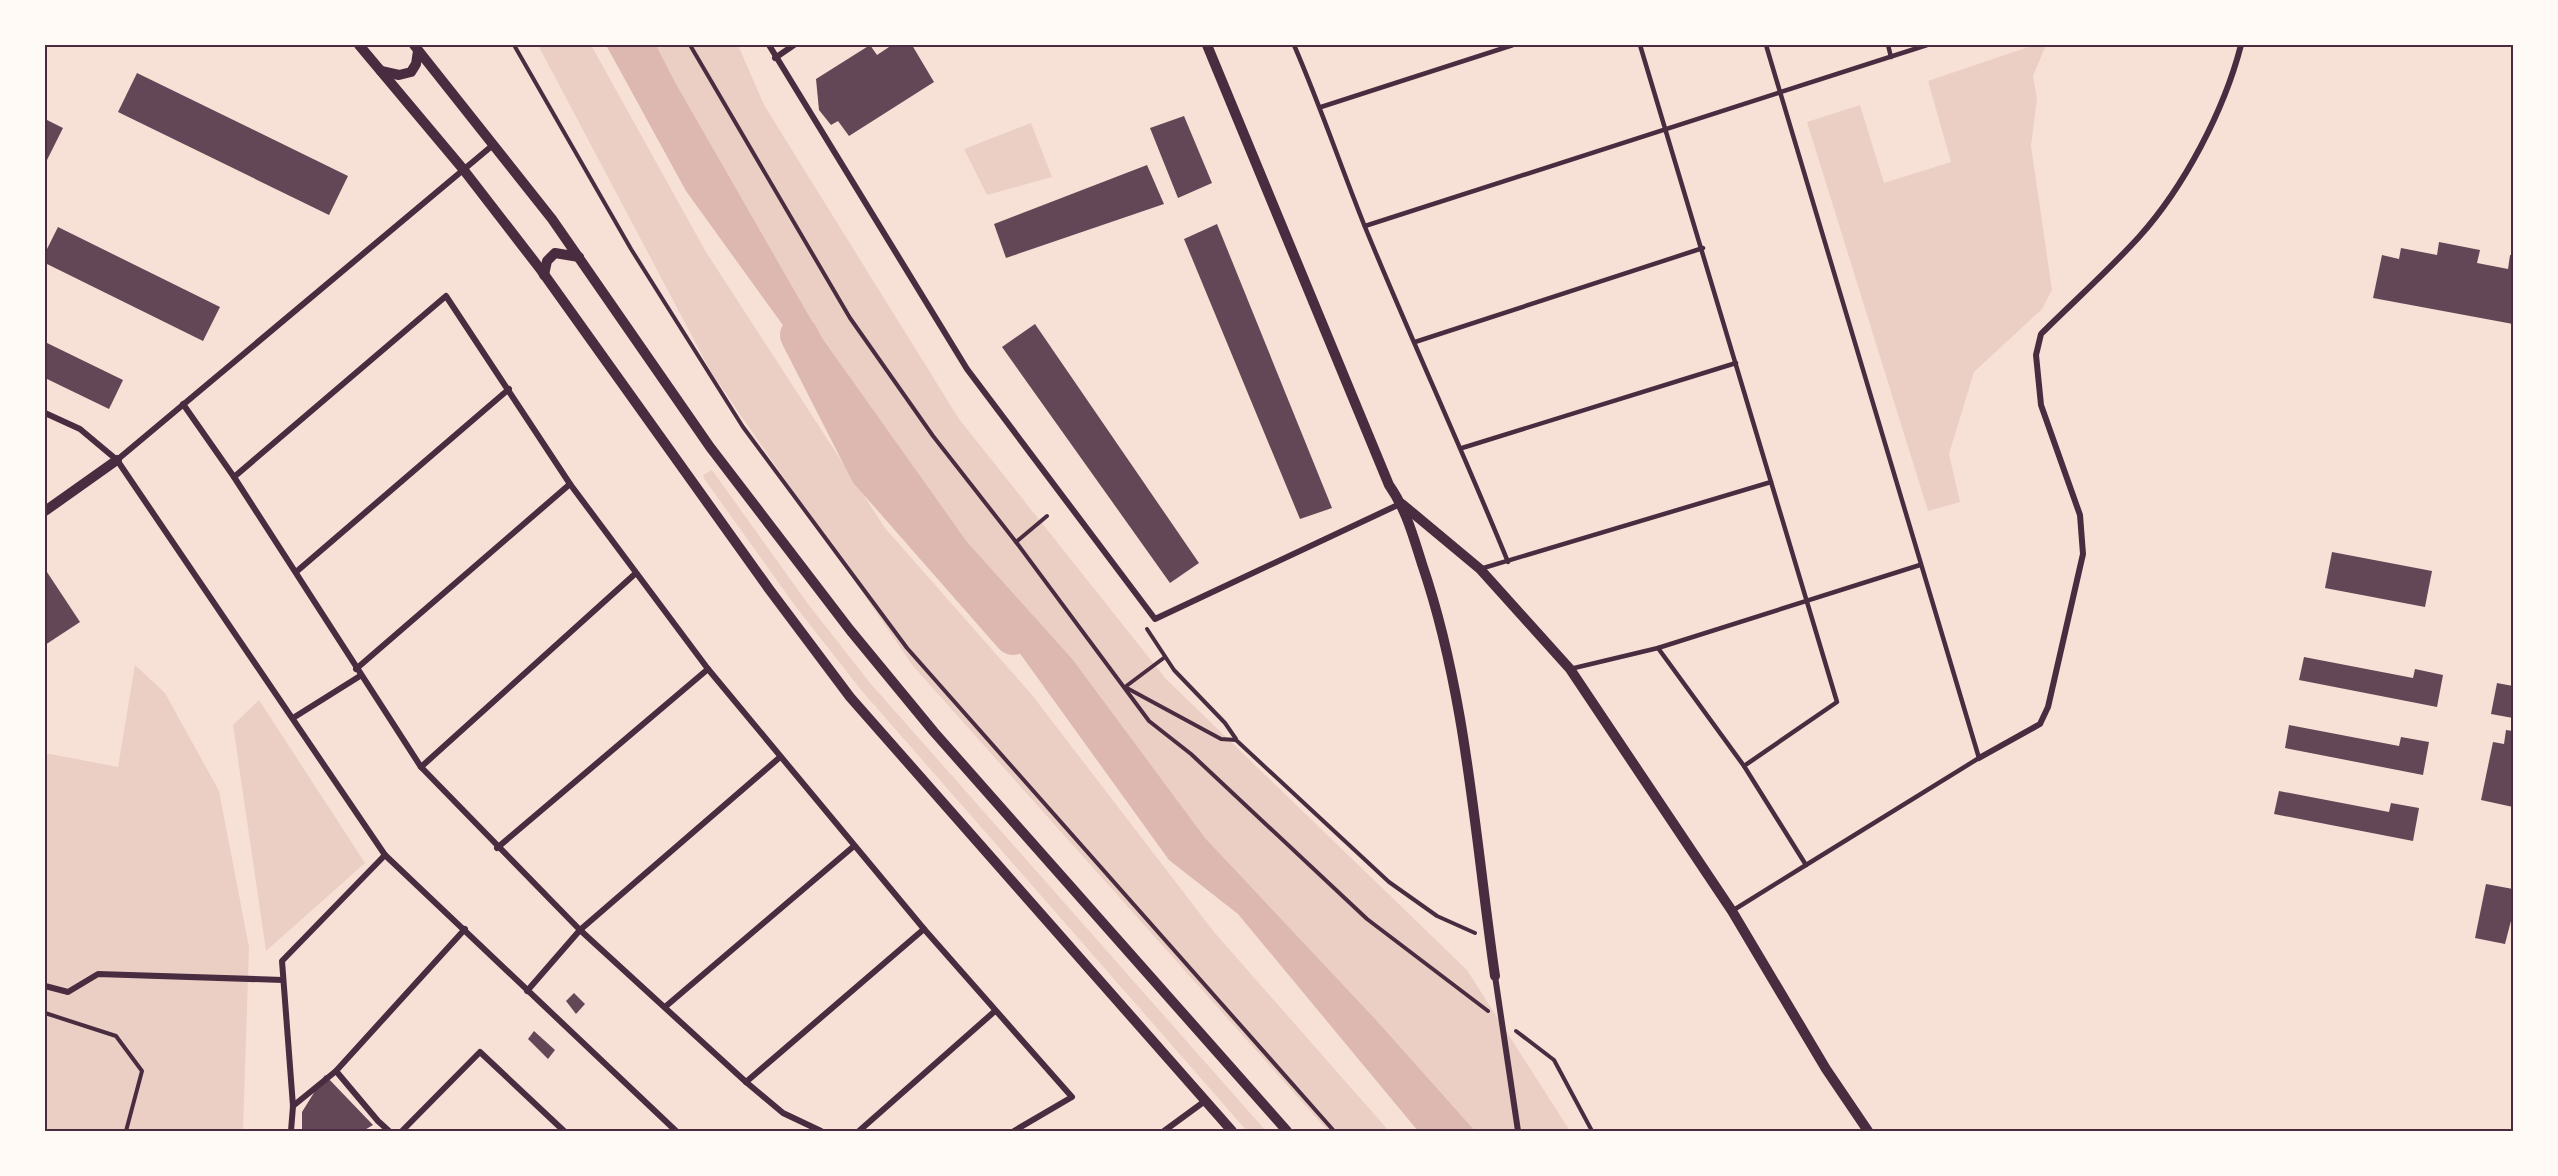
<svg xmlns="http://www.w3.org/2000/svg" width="2558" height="1176" font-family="'Archivo Narrow',sans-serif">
	<rect width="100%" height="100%" fill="#f7e1d7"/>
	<!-- green -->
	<g fill="#ebcfc5">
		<path d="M538,45H591L706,252L885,528L1032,695L1214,932L1389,1131H1328L913,666L711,372Z"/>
		<path d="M656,45H738L764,105L959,419L1166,679L1467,970L1570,1131H1475L1119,758L820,335L675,82Z"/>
		<path d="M2034,45H2046L2033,76L2037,99L2031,146L2052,290L2042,309L1974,372L1949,454L1960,502L1928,511L1807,122L1860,105L1884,183L1951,162L1928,81Z"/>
		<path d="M1031,123L1052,177L987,195L964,149Z"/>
		<path d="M712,470L808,604L871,684L1266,1131H1247L861,690L796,607L705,480L703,475Z"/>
		<path d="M135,665L165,693L219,791L249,947L243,1131H45V753L118,767Z"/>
		<path d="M259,700L365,863L266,951L233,725Z"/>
	</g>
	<!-- water -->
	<path fill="#dcb8b0" d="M606,45H656L675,82L820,335L967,542L1073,660L1205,838L1376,1020L1475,1131H1418L1238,914L1169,860L686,191Z"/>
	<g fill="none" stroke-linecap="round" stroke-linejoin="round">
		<!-- river -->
		<path stroke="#dcb8b0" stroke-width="38" d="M799,335L869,472L1013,636"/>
	</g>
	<!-- building -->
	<g fill="#644757">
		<path d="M870,45L877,55L892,45H912L934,82L849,136L838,121L831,125L819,110L816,79Z"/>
		<path d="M137,73L348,176L329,215L118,112Z"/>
		<path d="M1184,116L1212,183L1178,198L1150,128Z"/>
		<path d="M45,119L63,128L45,164Z"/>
		<path d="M1147,165L1164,204L1006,258L994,224Z"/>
		<path d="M1217,224L1332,508L1300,519L1184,239Z"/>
		<path d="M58,227L220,307L203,341L45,263V253Z"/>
		<path d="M2439,242L2480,250L2477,263L2508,269L2510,255H2513V324L2373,298L2382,255L2399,259L2401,248L2437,255Z"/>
		<path d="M1035,324L1199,563L1170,583L1002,347Z"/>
		<path d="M45,342L123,380L109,409L45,378Z"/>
		<path d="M2332,552L2432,571L2425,607L2325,588Z"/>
		<path d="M45,569L80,622L45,645Z"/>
		<path d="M2304,657L2413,678L2415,669L2443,675L2437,707L2299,680Z"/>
		<path d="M2497,683L2513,686V718L2491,714Z"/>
		<path d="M2289,725L2399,746L2401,737L2429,742L2423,775L2285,748Z"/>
		<path d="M2506,730L2513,731V807L2481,800L2493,742L2504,744Z"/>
		<path d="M2279,791L2389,812L2391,803L2419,808L2413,841L2274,814Z"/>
		<path d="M2486,884L2513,889V913L2505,944L2475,938Z"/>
		<path d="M574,993L585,1004L576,1014L566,1001Z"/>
		<path d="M534,1031L555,1050L548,1059L528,1039Z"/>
		<path d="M325,1075L373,1125L363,1131H302V1112Z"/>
	</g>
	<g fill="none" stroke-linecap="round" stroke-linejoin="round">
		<!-- path -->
		<g stroke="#4a2c40" stroke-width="4">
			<path d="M514,45L631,249L743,427L907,648L1334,1131"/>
			<path d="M690,45L850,318L933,436L1016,542L1149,721L1191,754L1367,919L1488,1011"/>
			<path d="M1016,542L1047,516"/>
			<path d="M1147,629L1174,670L1225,723L1236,739"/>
			<path d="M1165,657L1125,687L1221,739L1236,740L1389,882L1437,916L1475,933"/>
			<path d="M45,1013L116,1036L142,1071L126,1131"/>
			<path d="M1516,1031L1554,1060L1592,1131"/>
		</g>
		<!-- service -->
		<g stroke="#4a2c40" stroke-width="4.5">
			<path d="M1294,45C1320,105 1341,167 1365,227C1411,339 1462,449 1508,562"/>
			<path d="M1640,45L1837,702L1744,766"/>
			<path d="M1766,45L1979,758L1806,865"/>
			<path d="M1888,45L1891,57"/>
			<path d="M1321,107L1513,45"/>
			<path d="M1365,226L1927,45"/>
			<path d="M1415,342L1703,248"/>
			<path d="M1462,448L1736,363"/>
			<path d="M1480,569L1771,482"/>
			<path d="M1658,648L1744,766L1806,865L1732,911"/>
			<path d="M1570,669L1658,648L1920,565"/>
		</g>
		<!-- minor -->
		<g stroke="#4a2c40" stroke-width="6">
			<path d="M769,45L967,369L1155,619L1402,503"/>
			<path d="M775,58L794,45"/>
			<path d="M183,404L234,477"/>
			<path d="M45,413L80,429L117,460L385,855L676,1131"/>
			<path d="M117,460L493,145"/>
			<path d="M296,572L509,389"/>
			<path d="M356,669L570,484"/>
			<path d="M293,718L360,676"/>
			<path d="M1979,758L2040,724L2048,707L2083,554L2080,515L2041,405L2036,355L2041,334C2073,302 2108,271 2139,237C2184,187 2224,111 2241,45"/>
			<path d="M421,767L636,573"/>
			<path d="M497,848L708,669"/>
			<path d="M1495,976L1518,1131"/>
			<path d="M45,986L68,992L98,974L283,980"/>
			<path d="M527,991L580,930L779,758"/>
			<path d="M665,1007L854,846"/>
			<path d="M746,1082L924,929"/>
			<path d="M293,1106L336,1071"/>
			<path d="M291,1131L293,1106L282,961L385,855"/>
			<path d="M389,1131L378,1121L336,1071L465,929"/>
			<path d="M402,1131L480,1052L564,1131"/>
			<path d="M821,1131L783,1113L746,1082L580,930L421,767L234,477L446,296L570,484L708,669L924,929L1072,1097L1014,1131"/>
			<path d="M859,1131L995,1011"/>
			<path d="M1164,1131L1205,1101"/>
		</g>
		<!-- tertiary -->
		<g stroke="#4a2c40" stroke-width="10">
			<path d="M359,45L463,169L541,270L769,589L850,697L1232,1131"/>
			<path d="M414,45L552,219L710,447L850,630L934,732L1287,1131"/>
			<path d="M1207,45L1389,485C1406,509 1413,536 1422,564C1467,696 1475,839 1495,976"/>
			<path d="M381,71L399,75L411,72L416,64L418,51"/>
			<path d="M544,275L547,261L555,253L579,257"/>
			<path d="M1402,504L1480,569L1570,669L1732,911L1826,1069L1868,1131"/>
			<path d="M45,511L117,460"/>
		</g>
	</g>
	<!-- border -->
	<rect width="2558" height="1176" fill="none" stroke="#fffaf5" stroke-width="93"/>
	<rect x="46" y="46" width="2466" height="1084" fill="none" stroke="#4a2c40" stroke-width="2"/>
</svg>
